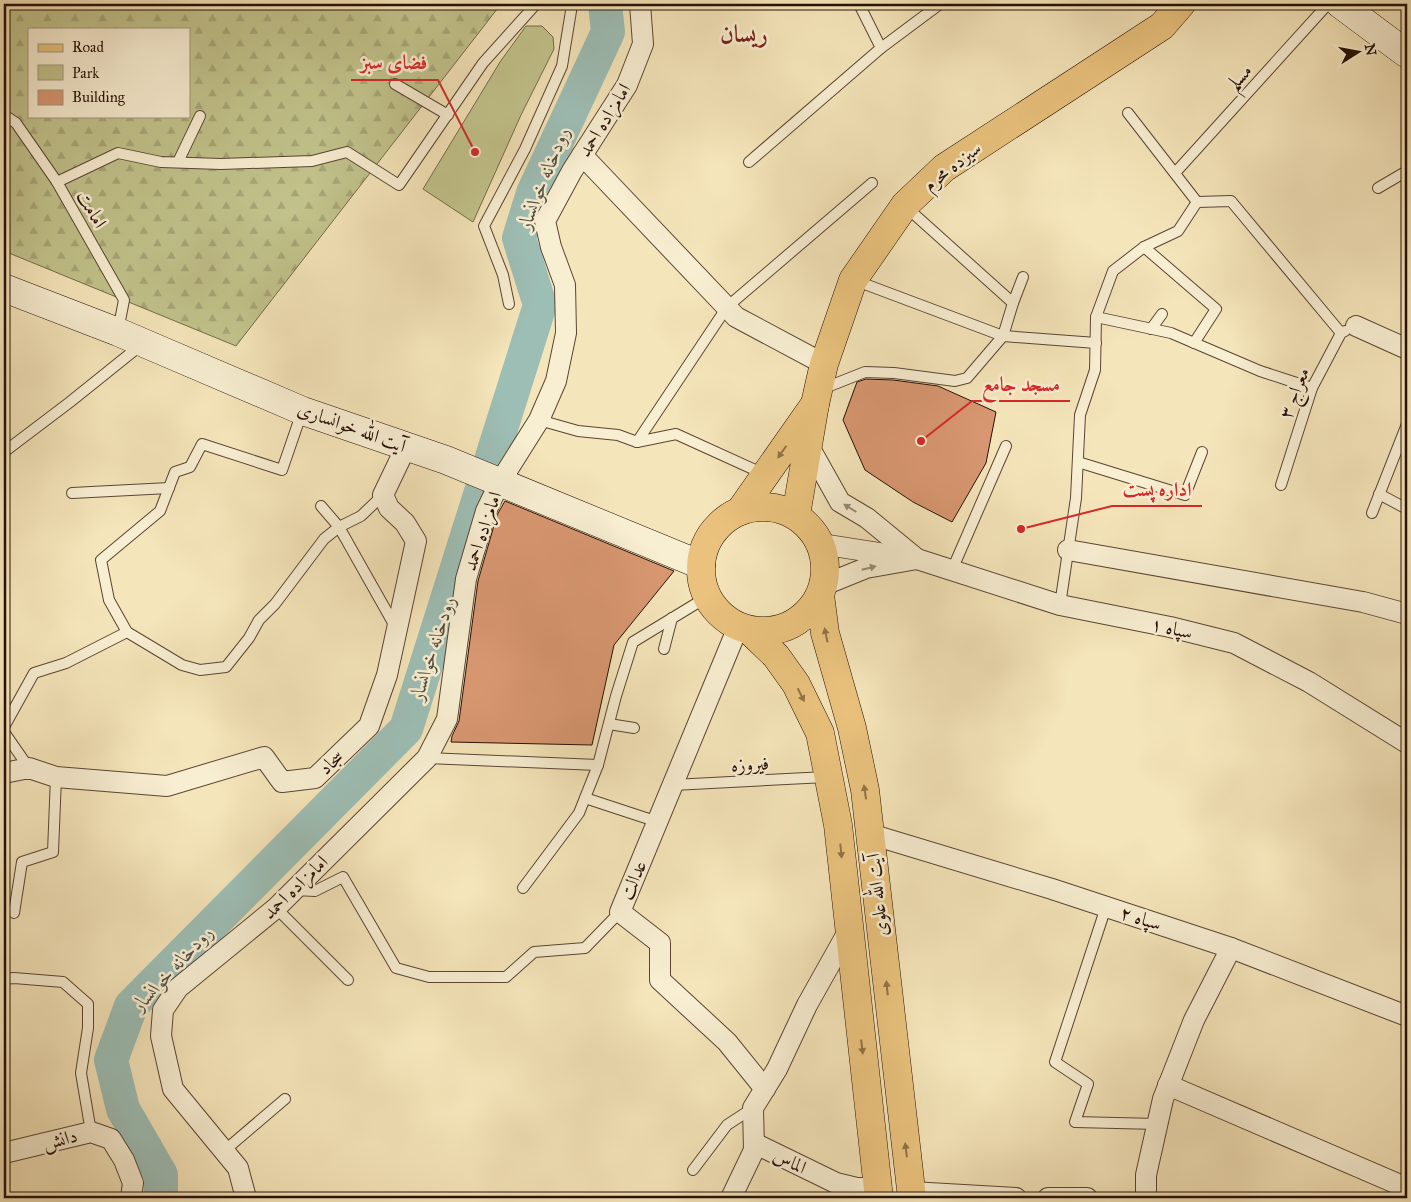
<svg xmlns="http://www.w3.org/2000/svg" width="1411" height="1202" font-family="'IM FELL Great Primer',Amiri,serif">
	<defs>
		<pattern id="forest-firs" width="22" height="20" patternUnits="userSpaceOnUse" patternTransform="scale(1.25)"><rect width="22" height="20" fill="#c2c38c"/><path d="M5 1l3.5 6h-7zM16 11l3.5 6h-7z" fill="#a7a677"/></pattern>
	</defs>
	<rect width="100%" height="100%" fill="#f5e5ba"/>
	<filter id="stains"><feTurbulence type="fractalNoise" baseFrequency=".004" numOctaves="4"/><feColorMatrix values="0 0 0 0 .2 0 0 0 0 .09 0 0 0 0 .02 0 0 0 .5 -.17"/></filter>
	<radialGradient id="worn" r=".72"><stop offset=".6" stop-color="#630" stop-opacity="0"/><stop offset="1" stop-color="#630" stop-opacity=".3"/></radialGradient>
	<!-- forest -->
	<path fill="url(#forest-firs)" stroke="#746a49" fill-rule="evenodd" d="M4,4H501L236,346L4,251ZM29,29H189V116H29Z"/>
	<!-- park -->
	<path fill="#c2c38c" stroke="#746a49" d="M526,26H542L553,37L554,49L521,115L473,222L423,189L500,62Z"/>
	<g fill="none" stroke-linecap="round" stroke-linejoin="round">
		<!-- river -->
		<path stroke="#9dbeb5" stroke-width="34" d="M161,1198V1175L123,1109L111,1060L131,1006L406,729L540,305L519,238L533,193L608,32L605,4"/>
	</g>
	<!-- building -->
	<g fill="#d89771" stroke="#271006">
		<path d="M866,379L893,380L938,386L996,412L986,463L952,522L913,502L865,470L843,420L857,382Z"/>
		<path d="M505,501L674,571L614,645L592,745L451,742L452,736L459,721L478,581L497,515Z"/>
	</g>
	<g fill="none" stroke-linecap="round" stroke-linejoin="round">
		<!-- lane casing -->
		<g stroke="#5a4533" stroke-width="12">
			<g id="lane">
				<path d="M859,4L881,48"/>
				<path d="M395,84L448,115"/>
				<path d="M1128,113L1197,202"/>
				<path d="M4,115L16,123L57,182L124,300L118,331"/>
				<path d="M178,162L200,116"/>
				<path d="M749,162L881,48L940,4"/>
				<path d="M1175,173L1328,4"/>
				<path d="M57,182L118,153L161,162L221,164L312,161L347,152L399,185L483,63L536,4"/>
				<path d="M1378,188L1407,171"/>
				<path d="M905,206L1013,303"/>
				<path d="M1144,247L1216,309L1194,343"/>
				<path d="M854,280L1003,336L1096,343"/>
				<path d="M509,304L503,275L484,226L525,149L562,66L571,11L570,4"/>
				<path d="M1096,317L1171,333L1260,371L1312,388"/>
				<path d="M1151,329L1162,314"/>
				<path d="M822,389L865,372L894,373L955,381L967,378L1003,336L1013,303L1023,277"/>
				<path d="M302,412L282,470L202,444L190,467L175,472L160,511L101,560L109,600L127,632L182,665L200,670L226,667L249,638L259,620L275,604L324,539L339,527L361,516L383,495"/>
				<path d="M539,420L578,431L618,435L637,442L676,434L764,474"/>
				<path d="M637,442L727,307L872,183"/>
				<path d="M4,452L70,402L141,345"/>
				<path d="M1078,462L1185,495L1202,452"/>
				<path d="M1281,485L1312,388L1341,333L1345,331"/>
				<path d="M72,493L169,488"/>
				<path d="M1379,494L1407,509"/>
				<path d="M321,506L339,527L396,628"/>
				<path d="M1372,513L1407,424"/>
				<path d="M952,570L1006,446"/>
				<path d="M1060,605L1076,498L1080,415L1095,370L1096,317L1113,271L1144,247L1178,231L1197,202L1231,201L1341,333"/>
				<path d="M664,649L672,618"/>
				<path d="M609,724L634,728"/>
				<path d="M4,727L34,673L66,663L127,632"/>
				<path d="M4,732L29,768"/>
				<path d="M427,758L598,765"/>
				<path d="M673,785L826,777"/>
				<path d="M585,798L658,822"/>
				<path d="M523,888L579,813L598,765L616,696L633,642L707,597"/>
				<path d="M295,890L315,891L343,877L396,968L429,977H506L534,952L585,948L620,912"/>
				<path d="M1106,907L1055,1062L1088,1084L1075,1122L1158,1124"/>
				<path d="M276,908L348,980"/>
				<path d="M14,913L22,862L53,852L56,777"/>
				<path d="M4,979L14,978L63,982L88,1004V1028L81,1073L91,1132"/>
				<path d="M224,1151L285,1099"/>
				<path d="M693,1170L727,1125L753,1108"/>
			</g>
		</g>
		<!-- street casing -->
		<g stroke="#5a4533" stroke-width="22">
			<g id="street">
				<path d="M582,155L736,317L824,364"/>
				<path d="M1356,326L1407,349"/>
				<path d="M808,445L840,502L867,518L917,559L1060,605L1170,627L1234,643L1309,682L1407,743"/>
				<path d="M821,544L917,559L866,568L824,585"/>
				<path d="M1068,550L1363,602L1407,614"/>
				<path d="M738,627L620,912L660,943V980L727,1042L765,1089"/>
				<path d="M4,773L29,768L56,777L167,786L264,757L282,782L315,778L369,726L387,675L416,541L405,523L389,508L383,495L406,447"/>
				<path d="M870,834L1052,889L1231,948L1407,1016"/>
				<path d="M1168,1085L1407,1188"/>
				<path d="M754,1150L753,1108L777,1069L807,1005L849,930"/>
				<path d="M4,1153L91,1132L111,1139L124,1160L133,1183L131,1198"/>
				<path d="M911,1192L1016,1198"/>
				<path d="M246,1198L238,1168L173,1089L161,1036L163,1010L178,988L276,908L427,758L447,719L466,579L486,511L500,482L539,420L556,381L566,333L565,285L551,247L545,221L572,171L627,85L643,44L640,4"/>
				<path d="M731,1198L754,1150L760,1146L836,1183L857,1188H878"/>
				<path d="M1048,1198H1087"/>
				<path d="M1146,1198V1175L1163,1099L1194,1020L1231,948"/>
			</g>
		</g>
		<!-- secondary casing -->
		<g stroke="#271006" stroke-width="29">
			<g id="secondary">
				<path d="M1340,4L1407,54"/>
				<path d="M4,288L118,332L303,411L446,460L701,565"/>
			</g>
		</g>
		<!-- primary casing -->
		<g stroke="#271006" stroke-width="29">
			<g id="primary">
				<path d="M815,404L824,364L853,280L905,205L944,168L1162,26L1181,4"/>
				<circle cx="763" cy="569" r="62"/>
				<path d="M740,511L815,404L796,515"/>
			</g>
		</g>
		<!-- highway casing -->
		<g stroke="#271006" stroke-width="29">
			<g id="highway">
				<path d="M820,595L825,633L852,728L865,790L912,1198"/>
				<path d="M749,630L776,656L796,684L820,733L838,825L879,1198"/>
			</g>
		</g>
		<!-- lane -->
		<use href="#lane" stroke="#f8eed2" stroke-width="10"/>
		<!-- street -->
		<use href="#street" stroke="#f8eed2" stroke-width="20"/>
		<!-- secondary -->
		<use href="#secondary" stroke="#f8eed2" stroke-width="28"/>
		<!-- primary -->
		<use href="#primary" stroke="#eac27d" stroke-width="28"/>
		<!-- highway -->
		<use href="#highway" stroke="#eac27d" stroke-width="28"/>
	</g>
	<!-- one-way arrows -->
	<defs><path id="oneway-solid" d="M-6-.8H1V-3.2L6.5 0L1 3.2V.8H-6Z" transform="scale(1.25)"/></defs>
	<g fill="#927247">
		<use href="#oneway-solid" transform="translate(782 452) rotate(125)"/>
		<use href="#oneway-solid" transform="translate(826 635) rotate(-102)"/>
		<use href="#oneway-solid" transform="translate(801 695) rotate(64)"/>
		<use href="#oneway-solid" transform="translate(865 792) rotate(-98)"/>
		<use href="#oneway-solid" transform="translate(841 851) rotate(84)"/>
		<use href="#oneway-solid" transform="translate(887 988) rotate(-96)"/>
		<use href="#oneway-solid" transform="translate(862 1047) rotate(83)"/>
		<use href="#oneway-solid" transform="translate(906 1150) rotate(-97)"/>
	</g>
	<g fill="#9a8a76">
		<use href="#oneway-solid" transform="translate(850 508) rotate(-148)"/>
		<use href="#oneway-solid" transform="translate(869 568) rotate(-14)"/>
	</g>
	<g text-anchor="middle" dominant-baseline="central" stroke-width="5" stroke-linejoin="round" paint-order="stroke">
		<!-- street labels -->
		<g font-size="19" fill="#271006" stroke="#f8eed2">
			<text transform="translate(1239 77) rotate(-48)">مسلم</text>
			<text transform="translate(604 120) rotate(-58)">امامزاده احمد</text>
			<text transform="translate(952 166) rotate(-38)">سیزده محرم</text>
			<text transform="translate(92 209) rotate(60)">امامت</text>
			<text transform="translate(1294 393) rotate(-69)">معراج ۳</text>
			<text transform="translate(352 427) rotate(20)">آیت الله خوانساری</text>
			<text transform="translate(482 531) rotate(-71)">امامزاده احمد</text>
			<text transform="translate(1172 628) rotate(13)">سپاه ۱</text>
			<text transform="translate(331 762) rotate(-44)">سجاد</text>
			<text transform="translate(750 764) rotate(-3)">فیروزه</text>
			<text transform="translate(633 880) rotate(-67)">عدالت</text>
			<text transform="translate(295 887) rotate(-44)">امامزاده احمد</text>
			<text transform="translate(877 895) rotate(-96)">آیت الله علوی</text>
			<text transform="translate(1141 918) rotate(18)">سپاه ۲</text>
			<text transform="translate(60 1139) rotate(-14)">دانش</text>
			<text transform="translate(790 1161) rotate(26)">الماس</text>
		</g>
		<!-- water labels -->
		<g font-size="20" font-style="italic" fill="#504d43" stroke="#f8eed2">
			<text transform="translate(543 178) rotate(-68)">رودخانه خوانسار</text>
			<text transform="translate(432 648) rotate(-72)">رودخانه خوانسار</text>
			<text transform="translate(172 968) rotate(-47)">رودخانه خوانسار</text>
		</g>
		<!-- district labels -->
		<g font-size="24" font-weight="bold" fill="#7a1f14" stroke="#f8eed2">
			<text x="744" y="34">ریسان</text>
		</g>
	</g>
	<!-- callouts -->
	<path fill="none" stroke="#d62828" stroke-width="2" d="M475 152L438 80H351M921 441L972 401H1070M1021 529L1112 506H1202"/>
	<g fill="#d62828" stroke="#f8eed2" stroke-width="2">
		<circle cx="475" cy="152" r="5"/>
		<circle cx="921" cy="441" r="5"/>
		<circle cx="1021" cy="529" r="5"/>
	</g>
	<g font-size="20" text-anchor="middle" font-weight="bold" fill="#d62828" stroke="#f8eed2" stroke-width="5" stroke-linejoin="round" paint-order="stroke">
		<text x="394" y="69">فضای سبز</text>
		<text x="1021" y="391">مسجد جامع</text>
		<text x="1157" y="496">اداره پست</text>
	</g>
	<!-- margin -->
	<rect width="1411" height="1202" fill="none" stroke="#f5e5ba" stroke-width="20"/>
	<rect x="5" y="5" width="1401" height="1192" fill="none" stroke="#271006" stroke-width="2.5"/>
	<rect x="10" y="10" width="1391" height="1182" fill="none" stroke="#271006"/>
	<!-- legend -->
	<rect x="28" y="28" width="162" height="90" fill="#f8eed2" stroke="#a49580"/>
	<rect x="38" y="44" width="25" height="8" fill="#eac27d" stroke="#a49580"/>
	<text x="72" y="52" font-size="15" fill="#271006">Road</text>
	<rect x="38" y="65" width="25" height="15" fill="#c2c38c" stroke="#a49580"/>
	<text x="72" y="78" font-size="15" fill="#271006">Park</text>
	<rect x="38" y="90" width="25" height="15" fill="#d89771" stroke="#a49580"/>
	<text x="72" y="102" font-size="15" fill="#271006">Building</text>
	<!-- north arrow -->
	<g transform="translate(1358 52) rotate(79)" stroke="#f8eed2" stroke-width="4" paint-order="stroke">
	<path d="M0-4L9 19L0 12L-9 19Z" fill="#271006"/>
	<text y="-8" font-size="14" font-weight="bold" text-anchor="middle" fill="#271006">N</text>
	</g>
	<rect width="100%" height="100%" filter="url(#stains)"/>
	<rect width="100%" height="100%" fill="url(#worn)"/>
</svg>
